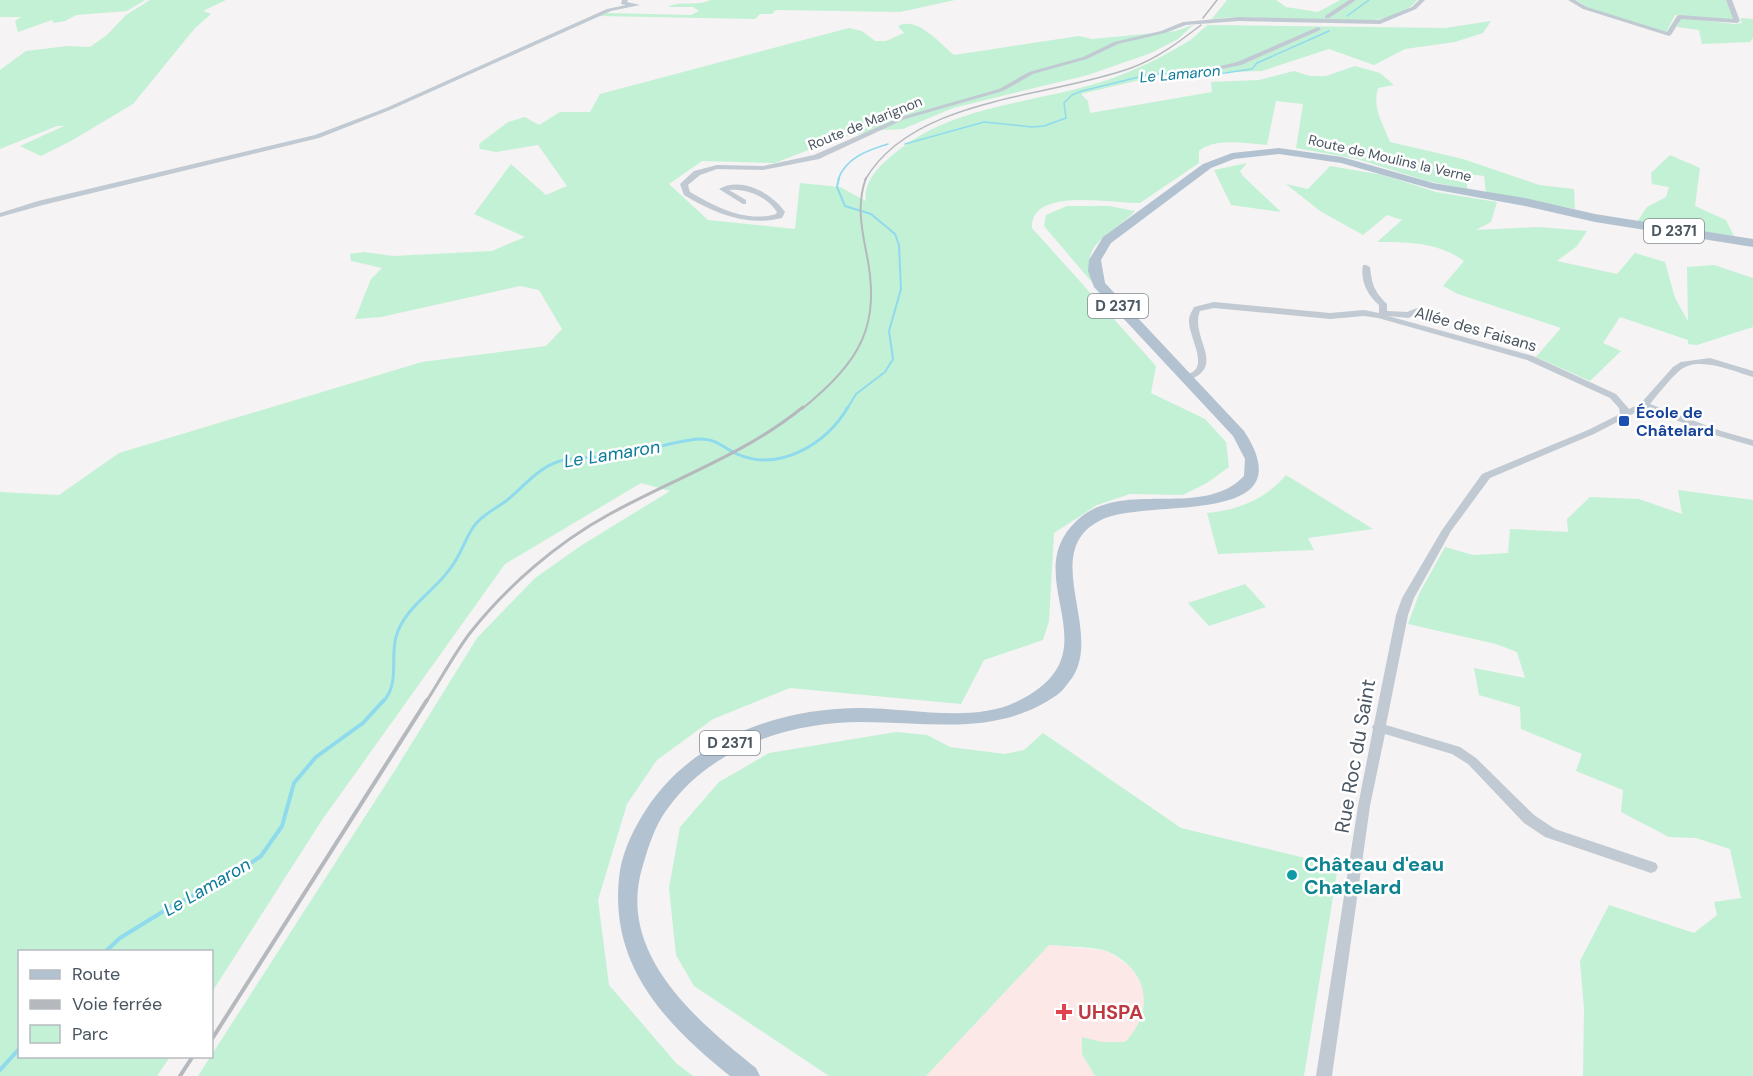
<svg xmlns="http://www.w3.org/2000/svg" width="1753" height="1076" font-family="'DM Sans',sans-serif">
	<rect width="100%" height="100%" fill="#f5f3f3"/>
	<!-- medical -->
	<path fill="#fce8e6" d="M1049,945L1107,951L1133,969L1146,995L1138,1028L1125,1042H1102L1083,1038L1082,1054L1095,1076H926Z"/>
	<!-- green -->
	<g fill="#c3f1d5">
		<path d="M0,0H145L127,11L76,15L65,21L54,23L52,20L18,32L15,21L21,17H0Z"/>
		<path d="M150,0H226L203,11L211,14L195,28L133,104L71,141L41,156L20,146L64,126H57L0,149V70L26,51L68,46L90,47L107,35L126,15Z"/>
		<path d="M710,0H955L900,12L776,10L772,14H760L755,19L599,16L607,13L691,15L699,11L693,7H668C680,0 698,7 710,0Z"/>
		<path d="M1227,0H1276L1286,7L1318,12L1340,0H1417C1384,43 1261,8 1211,20Z"/>
		<path d="M1576,0H1726L1734,21L1675,15L1666,33L1589,8Z"/>
		<path d="M1684,18L1734,24L1742,23L1740,18L1753,19V38L1750,42L1702,44L1699,30L1677,27L1680,19Z"/>
		<path d="M1491,21L1483,33L1455,42L1405,49L1374,65L1329,49L1262,71L1165,74L1081,94L1088,101L1090,113L1212,92L1211,82L1259,80L1294,71L1310,76H1326L1355,66L1380,73L1394,85L1378,88C1372,109 1383,123 1390,142L1463,159L1539,185L1574,189L1575,209L1486,192L1484,176L1467,174V189L1427,181L1357,159L1296,148L1303,104L1276,101L1267,145C1246,144 1216,137 1199,151V163L1140,203C1115,204 1030,186 1032,228L1156,366L1151,393L1205,419L1226,442L1229,467L1207,483L1183,495L1130,494L1097,505L1054,533L1049,621L1043,640L984,660L961,704L790,688L713,719L657,760L627,804L598,900L609,985L676,1063L693,1076H198L397,767L477,638L535,578L582,545L670,491L641,483L505,564L322,820L212,992V952H20V1056L170,1057L157,1076H0V492L59,495L119,453L422,362L546,346L562,329L539,290L520,286L381,317L355,319L371,279L382,268L351,261L350,254L364,252L393,256L492,251L525,237L474,214L511,164L546,195L567,186L538,145L496,152L480,149L479,144L508,122L525,117L539,125L560,112H590L600,94L849,28L862,31L875,41H886L904,33L898,26C918,16 939,43 954,55L1079,36L1092,39L1176,31L1193,25L1178,39L1151,53L1088,75L953,108L903,129L880,130L839,138L775,163L702,161L669,184L708,220L795,229L800,183L840,187L866,201C863,185 876,169 888,159C950,102 1037,105 1113,78C1138,69 1164,56 1187,42C1195,38 1200,30 1208,25L1445,28Z"/>
		<path d="M1670,155L1700,168L1695,206L1726,220L1734,236L1637,222L1647,207L1666,197L1669,187L1652,184L1651,173Z"/>
		<path d="M1247,163L1240,171L1243,176L1281,212L1231,205L1214,170Z"/>
		<path d="M1330,166L1383,175L1436,192L1497,202L1491,222L1476,230L1539,227L1587,231L1577,246L1557,261L1617,274L1635,253L1665,262L1675,298L1688,321L1687,267L1714,265L1753,278V327L1697,345L1688,344V340L1620,317L1603,343L1621,351L1590,381L1536,357L1561,328L1458,294L1443,286L1464,261C1438,242 1408,242 1377,242L1402,220L1387,215L1363,235L1320,211L1286,184L1308,189Z"/>
		<path d="M1067,206H1109L1135,211C1111,237 1074,243 1096,287L1044,226L1046,215Z"/>
		<path d="M1286,475L1373,529L1308,538L1314,550L1218,554L1207,513C1238,510 1265,500 1286,475Z"/>
		<path d="M1678,490L1753,500V1076H1583L1584,1009L1580,961L1609,905L1694,933L1717,915L1714,902L1741,898L1730,849L1696,838L1669,837L1621,812L1623,790L1576,771L1582,754L1521,729L1520,707L1479,695L1474,668L1525,678L1517,652L1496,644L1408,624L1419,594L1445,547L1473,555L1508,553L1510,529L1568,532L1567,519L1590,497L1639,499L1682,514Z"/>
		<path d="M1245,584L1266,607L1209,626L1188,603Z"/>
		<path d="M896,732L927,735L950,747L1005,754L1024,750L1043,733L1181,828L1338,866L1304,1076H1095L1082,1054V1037L1102,1042H1125C1155,1011 1149,971 1109,952C1096,946 1064,947 1049,945L926,1076H829L694,986L676,955L669,888L680,827L719,782L769,753Z"/>
	</g>
	<g fill="none" stroke-linecap="round" stroke-linejoin="round">
		<!-- stream-far3 -->
		<g stroke="#90daee" stroke-width="1.5">
			<path d="M1347,16L1369,0"/>
			<path d="M905,144L984,122L1032,127L1044,126L1066,118L1064,103L1072,95L1082,91L1151,74L1225,73L1252,69L1257,63L1329,31"/>
			<path d="M838,180C845,158 868,150 888,144"/>
		</g>
		<!-- stream-far2 -->
		<path stroke="#90daee" stroke-width="2" d="M839,178L837,187L845,206L871,214L895,234L899,245L901,289L889,331L893,359L885,372L856,394L847,409"/>
		<!-- stream-far1 -->
		<path stroke="#90daee" stroke-width="3" d="M383,702C400,683 390,659 396,637C404,607 436,591 452,566C461,554 465,539 474,526C482,515 495,509 506,501C524,487 537,468 560,461C577,456 597,458 615,456C643,453 671,441 699,439C715,438 724,448 737,454C780,473 827,443 848,407"/>
		<!-- stream -->
		<g stroke="#90daee" stroke-width="4">
			<path d="M105,952L120,938L172,906L227,879L261,856L282,826L294,783L316,757L363,723L384,700"/>
			<path d="M0,1070L20,1048"/>
		</g>
		<!-- street -->
		<g fill="#c1cad2" fill-rule="evenodd">
			<path d="M622,0H628L627,2L640,5L611,11L390,110L319,138L43,205L0,217V213L38,201L315,135L386,108L607,9L626,5L621,4Z"/>
			<path d="M1349,0H1356L1329,18H1325V16Z"/>
			<path d="M1419,0H1425L1416,9L1380,24L1239,21L1186,25L1165,33L1118,44L1087,59L1033,74L1003,91L905,119L819,159L763,170L717,169L700,175L688,185L690,192C716,207 746,223 776,214L777,212C767,197 747,188 729,190L746,200V204H743L719,189C741,176 772,193 785,212L782,218C746,227 714,213 684,195L680,184L694,171L717,165L763,166L814,155L901,117L999,89L1029,72L1083,57L1114,42L1161,31L1183,22L1239,17L1379,20L1412,7Z"/>
			<path d="M1568,0H1575L1587,7L1667,32L1677,16L1679,15L1733,19L1726,0H1732L1740,21L1737,23L1681,19L1671,35L1669,36L1583,9Z"/>
			<path d="M1318,27L1321,29L1320,30L1241,65L1202,73L1199,71L1237,62Z"/>
			<path d="M1363,265H1366L1370,267C1372,285 1374,291 1387,304V311L1407,312L1417,308L1428,310L1429,312L1428,314H1418L1408,318L1388,316L1533,356L1616,394L1629,409L1641,403L1673,367L1681,362L1710,358L1753,371V377C1732,371 1698,355 1679,371C1668,381 1659,393 1650,404L1721,431L1753,440V446L1715,435L1644,408L1594,434L1490,478L1451,531L1414,598L1408,615L1386,725L1460,747L1476,758L1534,815L1555,829L1656,863L1658,867L1656,871L1651,873L1545,837L1524,823L1468,764L1452,754L1385,734L1370,806L1332,1076H1316L1358,806L1373,729L1372,727L1374,724L1396,615L1402,598L1442,530L1482,474L1588,430L1620,414L1619,408L1610,398L1527,360L1378,318L1364,316L1330,319L1214,308L1200,311C1189,338 1229,367 1186,381L1181,378C1185,375 1190,374 1194,371C1206,361 1188,334 1189,320C1189,316 1192,311 1194,307L1214,302L1330,313L1364,310L1379,313V305C1367,295 1360,280 1363,265Z"/>
		</g>
		<!-- primary -->
		<path fill="#b3c2d1" fill-rule="evenodd" d="M1279,148L1342,157L1433,183L1525,198L1595,214L1753,239V247L1595,222L1525,206L1432,189L1341,163L1279,154L1234,159L1211,168L1111,243L1101,260L1105,283L1244,431C1308,529 1147,497 1101,520C1038,551 1104,630 1072,678C1067,684 1063,691 1057,695C997,737 930,722 862,722C790,722 712,747 668,808C655,825 649,845 643,865C615,953 696,1020 756,1068L760,1076H730C665,1024 610,966 619,878C621,856 631,834 642,816C687,740 777,708 861,708C908,708 973,723 1016,702C1122,652 1010,576 1081,517C1127,480 1203,519 1244,476L1245,459L1233,436L1094,287L1088,271L1089,260L1103,237L1203,164L1232,153Z"/>
		<!-- rail-far3 -->
		<g stroke="#b5b8bd" stroke-width="1.5">
			<path d="M1203,18L1217,0"/>
			<path d="M865,180C913,97 1049,98 1131,68C1158,58 1179,42 1201,25"/>
		</g>
		<!-- rail-far2 -->
		<path stroke="#b5b8bd" stroke-width="2" d="M802,409C860,361 882,327 866,251C861,226 857,202 866,178"/>
		<!-- rail-far1 -->
		<path stroke="#b5b8bd" stroke-width="3" d="M426,702C441,679 454,654 470,633C507,586 557,543 608,515C673,479 746,454 803,407"/>
		<!-- rail -->
		<g stroke="#b5b8bd" stroke-width="4">
			<path d="M212,1039L427,700"/>
			<path d="M180,1076L193,1056"/>
		</g>
	</g>
	<!-- markers -->
	<rect fill="#1a4fb4" stroke="#fff" stroke-width="2" x="1618" y="415" width="12" height="12" rx="3"/>
	<circle fill="#0f9aa8" stroke="#fff" stroke-width="2" cx="1292" cy="875" r="6"/>
	<path fill="#e0444e" stroke="#fff" stroke-width="2" d="M1061 1003h6v6h6v6h-6v6h-6v-6h-6v-6h6z"/>
	<g text-anchor="middle" dominant-baseline="central" stroke-width="5" stroke-linejoin="round" paint-order="stroke">
		<!-- far-street labels -->
		<g font-size="14" fill="#4a5661" stroke="#fff">
			<text transform="translate(865 123) rotate(-22)">Route de Marignon</text>
			<text transform="translate(1390 158) rotate(13)">Route de Moulins la Verne</text>
		</g>
		<!-- far-water labels -->
		<g font-size="15" font-style="italic" fill="#0c7c9b" stroke="#fff">
			<text transform="translate(1180 74) rotate(-5)">Le Lamaron</text>
		</g>
		<!-- shield labels -->
		<g fill="#fff" stroke="#808990" stroke-width="1.5">
			<rect x="1644" y="219" width="60" height="24" rx="4.5"/>
			<rect x="1088" y="294" width="60" height="24" rx="4.5"/>
			<rect x="700" y="731" width="60" height="24" rx="4.5"/>
		</g>
		<g font-size="15" font-weight="bold" fill="#4a5661">
			<text x="1674" y="231">D 2371</text>
			<text x="1118" y="306">D 2371</text>
			<text x="730" y="743">D 2371</text>
		</g>
		<!-- street labels -->
		<g font-size="16" fill="#4a5661" stroke="#fff">
			<text transform="translate(1476 329) rotate(16)">Allée des Faisans</text>
		</g>
		<!-- transit labels -->
		<g font-size="16" font-weight="bold" fill="#164399" stroke="#fff" text-anchor="start">
			<text x="1636" y="412">École de<tspan x="1636" dy="18">Châtelard</tspan></text>
		</g>
		<!-- water labels -->
		<g font-size="18" font-style="italic" fill="#0c7c9b" stroke="#fff">
			<text transform="translate(612 454) rotate(-9)">Le Lamaron</text>
			<text transform="translate(207 887) rotate(-30)">Le Lamaron</text>
		</g>
		<!-- near-street labels -->
		<g font-size="20" fill="#4a5661" stroke="#fff">
			<text transform="translate(1355 756) rotate(-80)">Rue Roc du Saint</text>
		</g>
		<!-- near-culture labels -->
		<g font-size="20" font-weight="bold" fill="#0d838f" stroke="#fff" text-anchor="start">
			<text x="1304" y="864">Château d'eau<tspan x="1304" dy="23">Chatelard</tspan></text>
		</g>
		<!-- near-health labels -->
		<g font-size="20" font-weight="bold" fill="#be3a42" stroke="#fff" text-anchor="start">
			<text x="1078" y="1012">UHSPA</text>
		</g>
	</g>
	<!-- legend -->
	<rect x="18" y="950" width="195" height="108" fill="#ffffff" stroke="#b7bbc0" stroke-width="1.5"/>
	<rect x="30" y="970" width="30" height="9" fill="#b3c2d1" stroke="#b7bbc0" stroke-width="1.5"/>
	<text x="72" y="980" font-size="18" fill="#4a5661">Route</text>
	<rect x="30" y="1000" width="30" height="9" fill="#b5b8bd" stroke="#b7bbc0" stroke-width="1.5"/>
	<text x="72" y="1010" font-size="18" fill="#4a5661">Voie ferrée</text>
	<rect x="30" y="1025" width="30" height="18" fill="#c3f1d5" stroke="#b7bbc0" stroke-width="1.5"/>
	<text x="72" y="1040" font-size="18" fill="#4a5661">Parc</text>
</svg>
